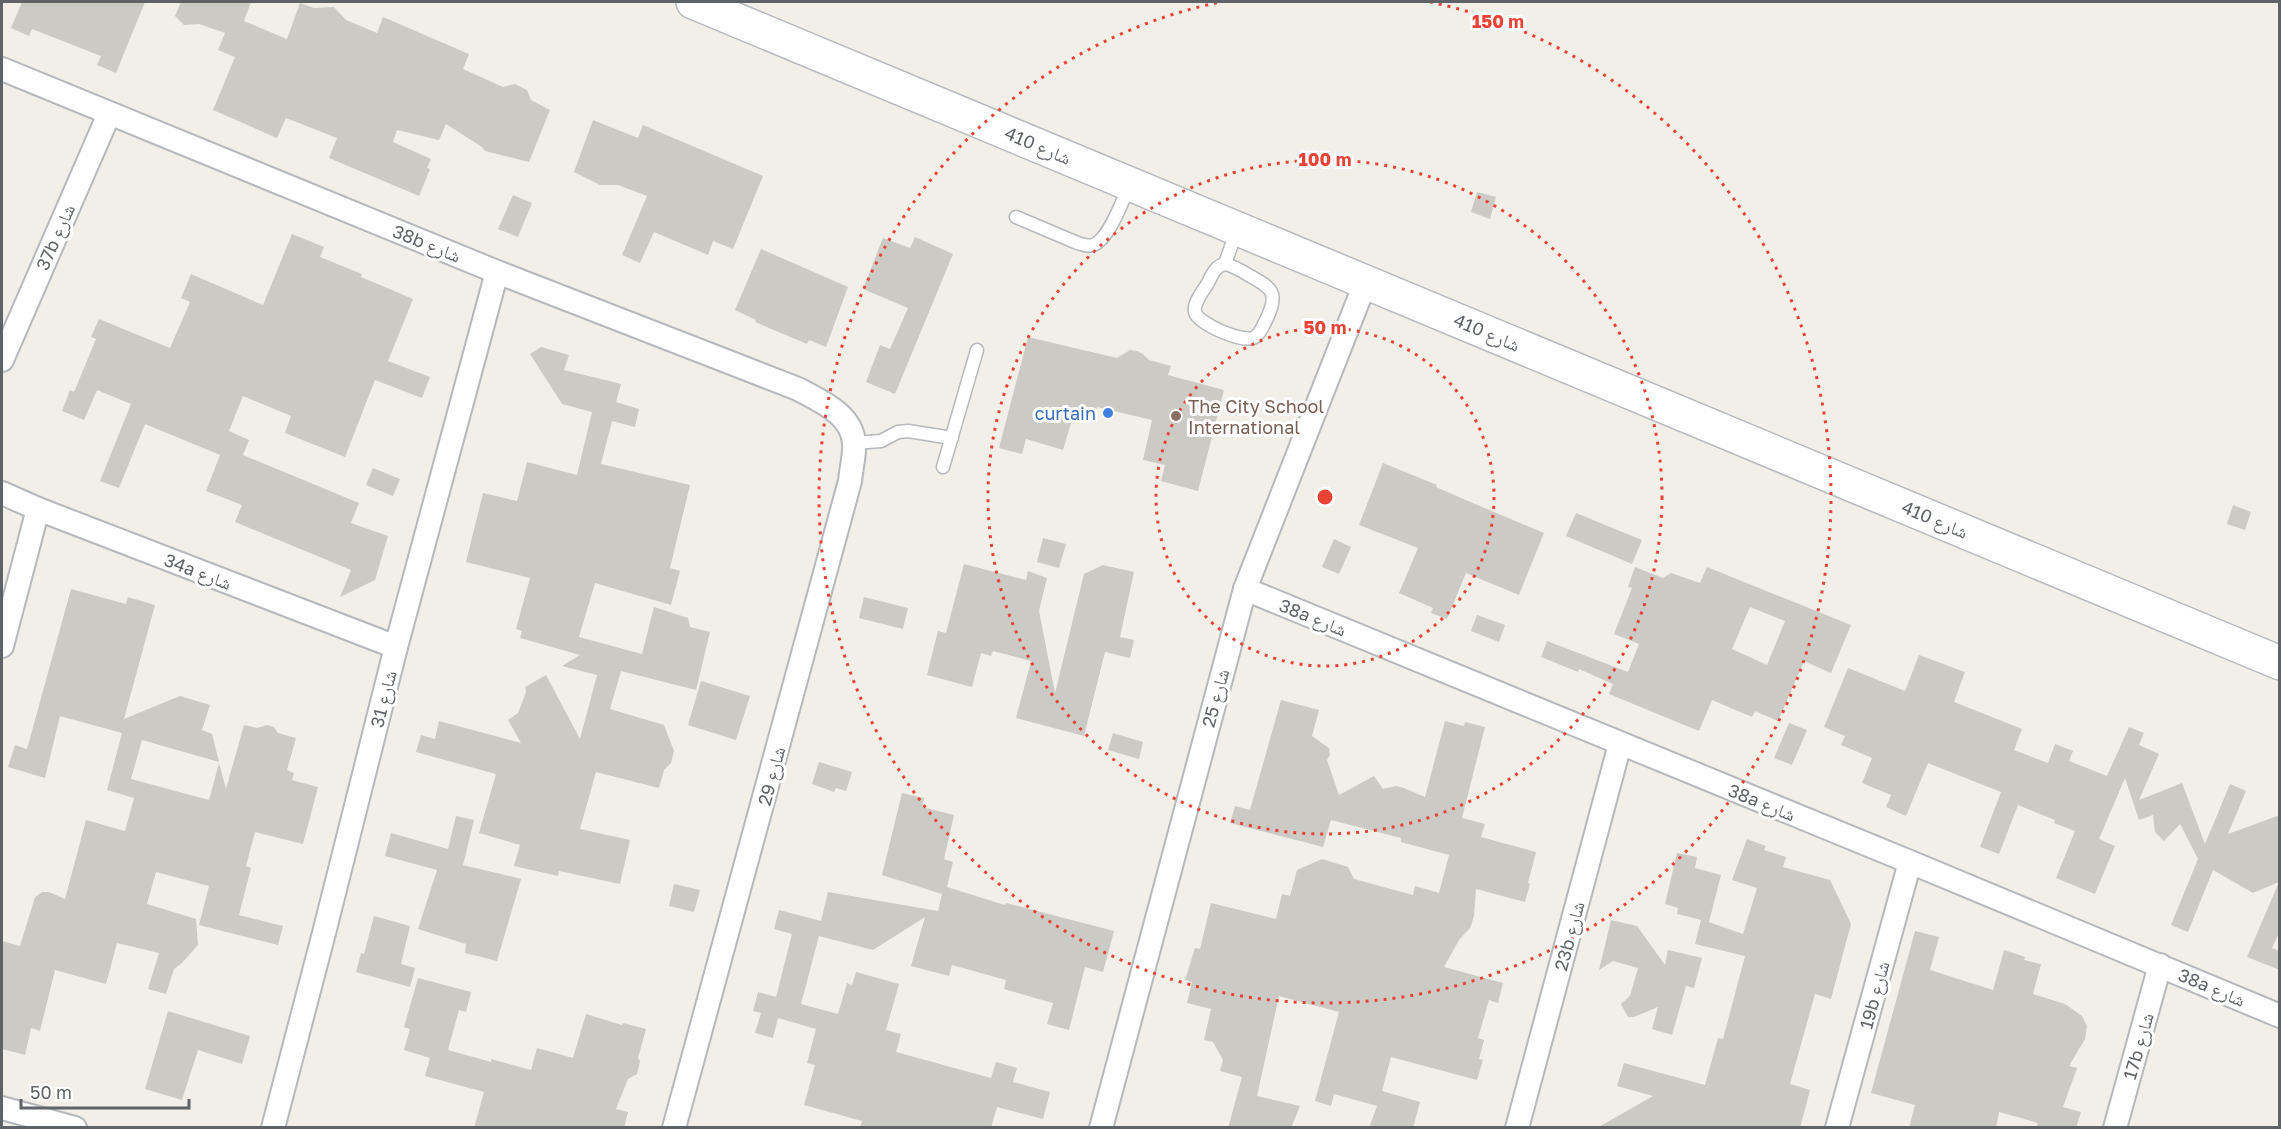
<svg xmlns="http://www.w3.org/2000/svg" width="2281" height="1129" font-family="'Golos Text','Noto Naskh Arabic',sans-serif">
	<rect width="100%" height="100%" fill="#f1efe8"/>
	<!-- building -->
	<g fill="#cccac5" fill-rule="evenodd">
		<path d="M22,2H145L116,73L97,65L101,56L32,29L29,36L11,28Z"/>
		<path d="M181,2H251L244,21L287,39L300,3L314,8L334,7L346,20L377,33L383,17L469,54L463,69L503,87L515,84L527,90L531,100L550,110L529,162L485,151L482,147L446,124L439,140L397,130L393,142L431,159L427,168L430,169L419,196L329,158L337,138L286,118L277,138L213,110L235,57L218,50L225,33L199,24L184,25L175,16Z"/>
		<path d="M593,120L638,138L643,125L763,176L733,249L713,241L708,255L654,232L640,263L622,255L647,196L618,185H600L574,172Z"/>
		<path d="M1477,192L1496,197L1490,219L1471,212Z"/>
		<path d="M513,195L532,203L518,237L498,229Z"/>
		<path d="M292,234L324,247L320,257L362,274L361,277L413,299L388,361L430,377L422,398L375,380L345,457L285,433L291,416L243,396L229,431L249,440L243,455L359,503L351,523L388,536L375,580L340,597L351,570L235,522L242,505L206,491L220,455L145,424L119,488L100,481L131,404L97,390L84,420L62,411L70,390L74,392L96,339L91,337L99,319L170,348L190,302L181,298L191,274L263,305Z"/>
		<path d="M915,237L953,254L895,394L866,382L880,345L890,349L908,308L863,289L883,238L910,248Z"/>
		<path d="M761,249L848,287L826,347L809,340L807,344L755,322L756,320L735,310Z"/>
		<path d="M1028,337L1117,358L1130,350L1137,351L1143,354L1149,360L1171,366L1168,375L1224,390L1198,491L1161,481L1165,465L1143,460L1152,420L1097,407L1095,418L1074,413L1063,450L1026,439L1022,454L999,448Z"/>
		<path d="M541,347L569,355L564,370L621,384L616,402L639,409L635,427L612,421L601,464L690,485L670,568L680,571L671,605L595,583L579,637L642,654L654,607L688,618L690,627L710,632L696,690L621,671L610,709L664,725L674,751L671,763L664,770L659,788L596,772L580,829L630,840L620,884L559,871L558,876L514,866L520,845L479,833L496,774L416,752L421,735L435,739L439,721L521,743L508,720L518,713L526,692L525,687L546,675L580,739L597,675L562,666L580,655L520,638L522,631L516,629L530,578L466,562L483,493L517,501L527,462L577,475L592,412L562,404L530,354Z"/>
		<path d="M1383,463L1437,485L1436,487L1475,504L1544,533L1519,595L1466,573L1447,619L1431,613L1433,608L1399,593L1418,548L1359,525Z"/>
		<path d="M373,468L400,479L393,496L366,485Z"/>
		<path d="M2233,505L2251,512L2245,530L2227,524Z"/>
		<path d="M1576,513L1642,540L1632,564L1566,536Z"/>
		<path d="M1043,538L1066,544L1059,568L1037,562Z"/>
		<path d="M1334,539L1351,547L1339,574L1322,567Z"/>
		<path d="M964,564L1026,580L1028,571L1047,578L1039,611L1055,693L1084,574L1103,565L1134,572L1120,637L1134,640L1130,658L1105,652L1084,736L1016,718L1031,661L993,651L991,656L981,653L972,687L927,675L938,631L946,633Z"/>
		<path d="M1635,567L1663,578L1671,573L1700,583L1707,567L1851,625L1831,673L1804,661L1778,721L1755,711L1752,717L1712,700L1699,731L1609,694L1613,684L1579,669L1578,672L1541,657L1547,641L1628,672L1639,644L1614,634L1632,588L1628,587ZM1750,607L1785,621L1767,665L1732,649Z"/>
		<path d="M71,589L126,604L128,597L155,605L124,719L180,696L210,705L202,730L212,734L219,762L142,740L131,779L209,800L219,763L226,789L244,725L257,728L267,725L274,727L278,733L296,738L287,770L294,773L292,780L318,787L303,844L255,832L246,866L251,868L239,915L283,926L278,945L199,925L209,886L156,872L147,904L196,919L198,945L182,963L174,969L166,994L148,989L159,953L117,943L106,984L55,970L40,1031L31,1028L25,1055L2,1049V941L20,946L35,897L42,892H49L65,899L86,820L125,831L134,798L107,790L122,733L60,716L45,778L8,767L15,745L27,749Z"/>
		<path d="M864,597L908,608L903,629L859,618Z"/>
		<path d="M1477,615L1505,625L1499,642L1471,631Z"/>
		<path d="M1919,655L1965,672L1954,702L2022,729L2014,750L2048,763L2055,744L2073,751L2069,761L2107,776L2129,727L2144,733L2139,745L2159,754L2139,800L2182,783L2205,844L2230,784L2246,791L2228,834L2280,815V931L2272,948L2280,951V970L2247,957L2279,882L2253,893L2213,870L2188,932L2171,925L2198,859L2180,824L2164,841L2155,832L2153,815L2139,820L2125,778L2099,839L2115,846L2095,894L2056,878L2075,831L2054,823L2055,820L2018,805L1999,854L1980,847L2001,792L1928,763L1906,816L1886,807L1891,795L1862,783L1872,758L1841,745L1845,736L1824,727L1848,668L1905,691Z"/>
		<path d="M701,681L750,696L736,740L688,725Z"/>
		<path d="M1281,700L1319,710L1312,736L1329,748L1330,755L1327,760L1339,795L1374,776L1383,789L1396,786L1404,788L1425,797L1445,721L1464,726L1465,722L1485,727L1462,818L1485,824L1481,837L1536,852L1528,883L1530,884L1525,902L1476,889L1474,916L1470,928L1459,940L1444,967L1503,983L1498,1003L1489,1000L1478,1038L1484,1040L1479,1059L1483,1060L1477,1080L1391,1057L1382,1091L1420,1102L1413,1128H1369L1377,1106L1334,1094L1331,1106L1315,1101L1339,1012L1279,996L1257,1096L1300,1106L1291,1128H1228L1242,1077L1220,1071L1223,1060L1213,1042L1204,1040L1211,1009L1187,1003L1192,982L1185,980L1195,948L1200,949L1211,903L1276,919L1282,894L1290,896L1297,870L1322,859L1348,867L1354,879L1413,895L1415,886L1439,893L1449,855L1401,842V838L1331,820L1323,847L1230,823L1235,806L1250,810Z"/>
		<path d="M1789,723L1807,730L1792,765L1774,758Z"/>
		<path d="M1113,733L1143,742L1139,759L1108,750Z"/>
		<path d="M819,762L852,772L846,791L836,788L834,792L812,784Z"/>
		<path d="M902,793L924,798L922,807L954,815L944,859L953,862L947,887L1005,905L1006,903L1114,931L1103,972L1085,967L1069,1030L1047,1024L1053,1003L1004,989L1006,980L952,965L949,976L911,966L925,917L873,950L819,936L801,1004L838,1014L847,983L852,985L856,972L899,984L886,1030L901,1034L896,1052L991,1078L996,1062L1017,1068L1013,1082L1050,1092L1043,1119L997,1107L991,1128H860L862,1121L804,1105L815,1065L807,1063L816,1029L778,1018L773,1038L755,1033L761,1013L753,1011L758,992L776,997L792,934L774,929L779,910L821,921L828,892L938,911L942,894L882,875Z"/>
		<path d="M456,816L474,820L463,865L521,879L497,961L465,953L466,944L418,929L437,870L385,856L391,833L448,849Z"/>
		<path d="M1747,839L1766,846L1764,850L1786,857L1783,867L1830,880L1851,924L1831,999L1815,994L1790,1084L1810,1090L1800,1128H1597L1653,1096L1617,1086L1624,1063L1705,1085L1718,1038L1723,1039L1745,956L1695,944L1701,920L1677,914L1678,908L1665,904L1677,853L1697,857L1695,868L1721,875L1709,922L1703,920L1743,934L1757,888L1732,880Z"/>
		<path d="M674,884L700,890L694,912L669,906Z"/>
		<path d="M374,916L410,926L401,964L415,968L410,987L356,972L361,953L364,954Z"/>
		<path d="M1611,920L1637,926L1665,965L1668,950L1702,958L1694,988L1686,986L1672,1035L1652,1029L1658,1007L1634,1017H1628L1621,1004L1630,996L1638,968L1613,961L1599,970Z"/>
		<path d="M1915,931L1939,937L1930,970L1993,990L2004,950L2025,957L2024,960L2041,964L2033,994L2065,1004L2082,1016L2087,1026L2085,1039L2069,1066L2077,1068L2063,1107L2081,1112L2076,1128H2036L2038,1123L1999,1112L1996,1128H1909L1915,1105L1871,1093Z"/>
		<path d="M418,978L471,992L466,1012L459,1010L448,1050L491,1062V1059L531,1070L537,1048L573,1058L586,1014L622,1025L623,1023L646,1029L638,1058L640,1061L637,1074L628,1079L616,1109L628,1112L624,1128H474L484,1092L425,1076L430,1058L404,1050L410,1029L404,1027Z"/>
		<path d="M168,1011L250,1036L242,1064L198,1050L182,1100L145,1089Z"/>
	</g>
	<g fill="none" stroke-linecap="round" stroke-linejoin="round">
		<!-- lane casing -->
		<g stroke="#b5b8bc" stroke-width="15">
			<g id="lane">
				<path d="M1016,217L1075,242C1081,244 1087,247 1093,245C1109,240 1123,199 1130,184"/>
				<path d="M1225,264C1234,266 1242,271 1250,276C1272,288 1279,293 1267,318C1264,324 1261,333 1255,337C1244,344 1198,324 1195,312C1193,303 1203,291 1208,283C1212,275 1215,266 1225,264Z"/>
				<path d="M1225,264L1237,229"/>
				<path d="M855,443L881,441L898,432L908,431L952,438"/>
				<path d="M943,467L977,350"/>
			</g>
		</g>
		<!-- street casing -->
		<g stroke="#b5b8bc" stroke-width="26">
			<g id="street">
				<path d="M2,69L497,272L798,389C820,401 852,414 854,443C855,455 851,469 850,481L674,1128"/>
				<path d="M2,360L109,114"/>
				<path d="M2,493L38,509L396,647"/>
				<path d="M1245,589L1910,862L2280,1016"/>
				<path d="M2,646L38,509"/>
				<path d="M2,1108L75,1128"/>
				<path d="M273,1128L324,933L396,647L497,272"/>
				<path d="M1101,1128L1245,589L1366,281"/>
				<path d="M1517,1128L1620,744"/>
				<path d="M1837,1128L1910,862"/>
				<path d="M2115,1128L2160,965"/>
			</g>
		</g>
		<!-- secondary casing -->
		<g stroke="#b6babf" stroke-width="36">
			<path id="secondary" d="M693,2L2280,663"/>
		</g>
		<!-- lane -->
		<use href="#lane" stroke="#fff" stroke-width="12"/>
		<!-- street -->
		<use href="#street" stroke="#fff" stroke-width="22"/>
		<!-- secondary -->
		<use href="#secondary" stroke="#fff" stroke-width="33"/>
	</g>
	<!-- distance rings -->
	<g fill="none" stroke="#ea4335" stroke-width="3" stroke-dasharray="3 6">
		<circle cx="1325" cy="497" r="169"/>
		<circle cx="1325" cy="497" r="337"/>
		<path d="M1430 2A506 506 0 1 1 1220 2"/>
	</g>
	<!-- markers -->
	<circle fill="#3f7fe0" stroke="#fff" stroke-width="2" cx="1108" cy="413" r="6"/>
	<circle fill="#8d6e63" stroke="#fff" stroke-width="2" cx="1176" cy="416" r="6"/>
	<g text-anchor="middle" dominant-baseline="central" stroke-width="6" stroke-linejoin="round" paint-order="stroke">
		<!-- street labels -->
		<g font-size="18" fill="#5f6368" stroke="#fff">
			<text transform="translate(1038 145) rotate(23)">شارع 410</text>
			<text transform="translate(55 237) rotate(-66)">37b شارع</text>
			<text transform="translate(427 243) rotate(22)">38b شارع</text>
			<text transform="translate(1487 332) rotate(23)">شارع 410</text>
			<text transform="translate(1935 519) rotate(23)">شارع 410</text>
			<text transform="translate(198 571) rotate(21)">34a شارع</text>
			<text transform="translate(1313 617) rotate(22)">38a شارع</text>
			<text transform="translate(1215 698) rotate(-75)">شارع 25</text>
			<text transform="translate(383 699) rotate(-76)">شارع 31</text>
			<text transform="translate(771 776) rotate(-75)">شارع 29</text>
			<text transform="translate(1762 802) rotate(22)">38a شارع</text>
			<text transform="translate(1569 936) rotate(-75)">23b شارع</text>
			<text transform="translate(2212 987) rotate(23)">38a شارع</text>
			<text transform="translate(1874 995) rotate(-75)">19b شارع</text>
			<text transform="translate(2138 1046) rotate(-74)">17b شارع</text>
		</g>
		<!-- education labels -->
		<g font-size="18" fill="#785e54" stroke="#fff" text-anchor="start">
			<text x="1188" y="406">The City School<tspan x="1188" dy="21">International</tspan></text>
		</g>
		<!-- shop labels -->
		<g font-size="18" fill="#366cbe" stroke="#fff" text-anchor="end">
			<text x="1096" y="413">curtain</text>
		</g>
	</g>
	<circle cx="1325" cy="497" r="9" fill="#ea4335" stroke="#fff" stroke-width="3"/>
	<g font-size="18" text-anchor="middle" font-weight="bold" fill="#ea4335" stroke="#fff" stroke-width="6" stroke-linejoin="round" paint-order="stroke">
		<text x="1498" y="28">150 m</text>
		<text x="1325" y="166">100 m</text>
		<text x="1325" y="334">50 m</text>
	</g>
	<!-- border -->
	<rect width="2281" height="1129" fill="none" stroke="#5f6368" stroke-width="6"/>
	<!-- scale -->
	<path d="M21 1099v9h168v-9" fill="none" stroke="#5f6368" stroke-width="3"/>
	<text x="30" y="1099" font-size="18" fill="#5f6368" stroke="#ffffff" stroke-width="4.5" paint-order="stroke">50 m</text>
</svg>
